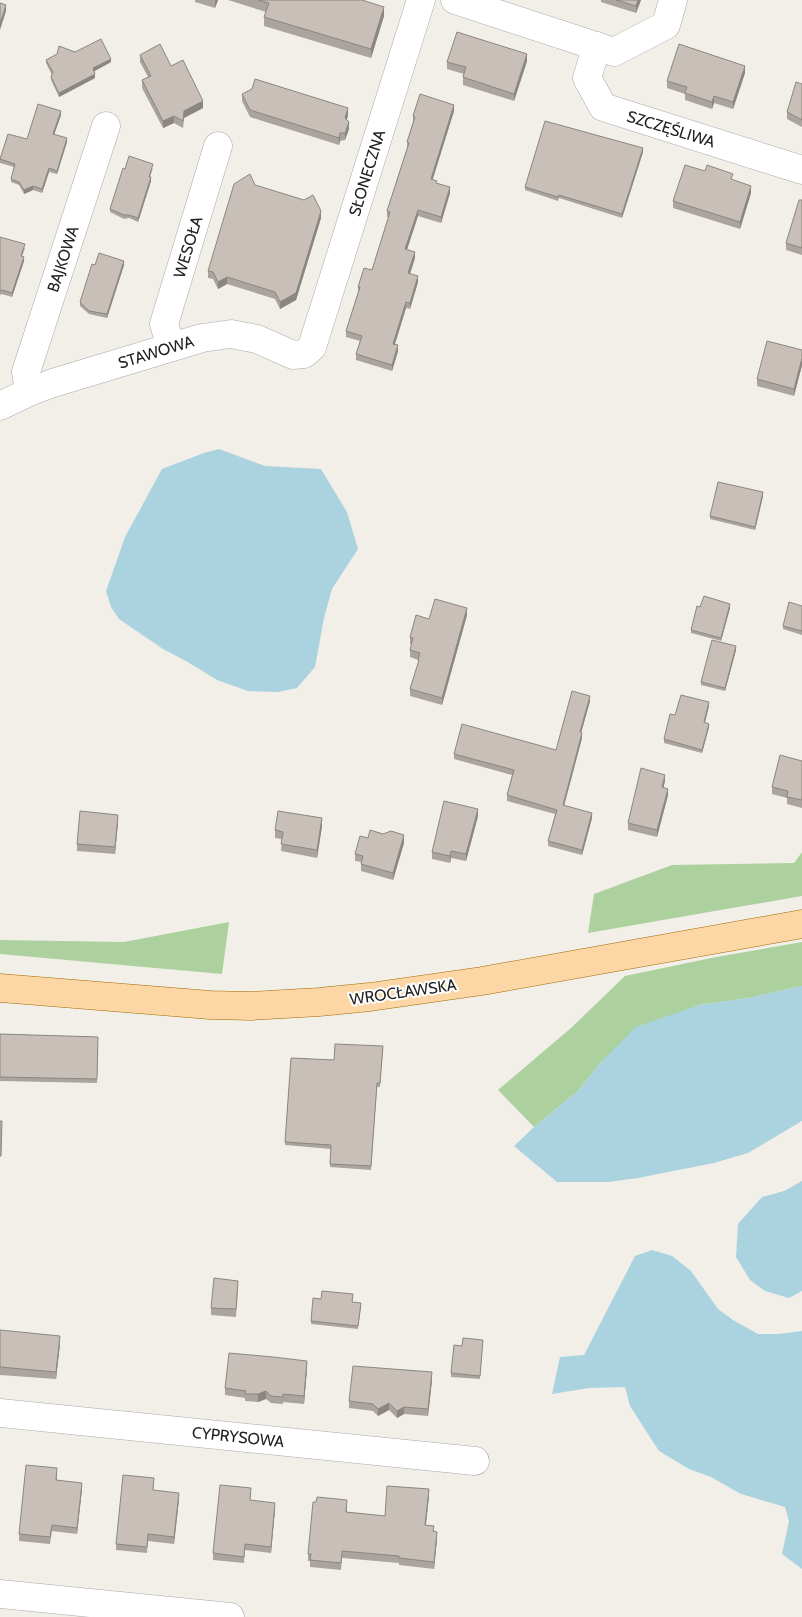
<svg xmlns="http://www.w3.org/2000/svg" width="802" height="1617" font-family="Cabin,sans-serif">
	<rect width="100%" height="100%" fill="#f2efe9"/>
	<!-- forest -->
	<g fill="#add19e">
		<path d="M802,852V896L588,933L594,894L672,865L794,863Z"/>
		<path d="M229,922L222,974L0,954V940L124,942Z"/>
		<path d="M802,942V986L749,998L699,1005L601,1062L578,1091L534,1127L498,1090L571,1028L625,976L716,957Z"/>
	</g>
	<!-- water -->
	<g fill="#aad3df">
		<path d="M219,449L265,466L321,469L347,512L358,549L332,589L324,618L315,667L297,688L278,692L248,691L217,680L186,661L163,649L119,619L111,607L106,591L125,537L162,469L204,453Z"/>
		<path d="M802,986V1121L748,1153L714,1163L638,1178L608,1182H557L514,1146L534,1127L578,1091L601,1062L636,1027L699,1005L749,998Z"/>
		<path d="M802,1181V1291L789,1298L765,1291L750,1280L736,1257L738,1224L762,1197L784,1191Z"/>
		<path d="M652,1250L672,1256L691,1271L718,1309L733,1320L758,1334H779L802,1331V1569L782,1554L789,1521L785,1507L741,1494L711,1477L689,1469L659,1451L630,1406L625,1387L589,1388L552,1394L560,1357L584,1355L635,1256Z"/>
	</g>
	<g fill="none" stroke-linecap="round" stroke-linejoin="round">
		<!-- minor casing -->
		<g stroke="#a9a9a9" stroke-width="29">
			<g id="minor">
				<path d="M455,0L614,52L666,25L673,0"/>
				<path d="M597,46L587,78L603,107L802,170"/>
				<path d="M171,347L164,324L218,146"/>
				<path d="M29,392L26,372L106,126"/>
				<path d="M0,406L29,392L53,383L202,338L231,334L257,339L293,355L304,354L312,347L421,0"/>
				<path d="M0,1413L475,1461"/>
				<path d="M0,1594L230,1617"/>
			</g>
		</g>
		<!-- major casing -->
		<g stroke="#a06b00" stroke-width="29">
			<path id="major" d="M0,988L210,1005L251,1006L319,1002L370,997L482,981L802,924"/>
		</g>
		<!-- minor -->
		<use href="#minor" stroke="#fff" stroke-width="28"/>
		<!-- major -->
		<use href="#major" stroke="#fcd6a4" stroke-width="28"/>
	</g>
	<!-- wall -->
	<g fill="#aba49e">
		<path d="M195,0H218L215,8L195,2Z"/>
		<path d="M228,0H362L384,16L371,58L264,26V17L266,12Z"/>
		<path d="M601,0H641L636,13L601,2Z"/>
		<path d="M75,52L111,62L94,71L95,78L59,97L51,80L52,75L46,63V60Z"/>
		<path d="M140,55L171,66L203,108L184,118L183,128L174,123L163,128L142,88V80L148,77L140,62Z"/>
		<path d="M527,61L514,101L463,85V77L464,74L447,69V62Z"/>
		<path d="M745,73L733,109L714,103L712,109L685,100V94L667,88V81Z"/>
		<path d="M802,84V127L787,119V112Z"/>
		<path d="M242,94L348,115L347,120L349,129L345,140L340,141L339,145L250,117L242,101Z"/>
		<path d="M454,111L432,180L450,193L441,223L418,216L407,250L415,258L410,274L418,282L410,309L406,308L395,344L398,351L392,371L356,360V354L360,341L346,337V331L358,292V287L372,270L389,217H387V211L407,148V142L413,122V116Z"/>
		<path d="M61,115L54,134L67,142L57,174L49,172L42,193L33,190L24,194L19,185L11,182V179L14,167L0,163V159Z"/>
		<path d="M643,152L622,218L559,198L558,201L525,190V187Z"/>
		<path d="M153,168L150,177L151,181L138,222L129,218L124,219L110,212V209Z"/>
		<path d="M733,180L751,193L740,229L673,208V201Z"/>
		<path d="M255,185L321,218L296,300L280,309L275,299L227,284L218,289L213,279L208,278V271Z"/>
		<path d="M802,200V255L786,250V243Z"/>
		<path d="M0,237L25,248L22,257L24,261L12,297L2,294L0,295Z"/>
		<path d="M95,265H124L107,318L89,314L80,306V302Z"/>
		<path d="M802,350V365L794,396L757,386V379Z"/>
		<path d="M763,496L755,530L710,519V516Z"/>
		<path d="M802,606V635L783,629V626Z"/>
		<path d="M700,607L730,608L721,641L691,633V630Z"/>
		<path d="M467,615L442,705L410,696V689L418,664V660L410,657V650L412,645L410,644V637L429,619Z"/>
		<path d="M736,650L725,691L701,685V682Z"/>
		<path d="M590,701L581,732L582,738L564,805L592,818L582,855L548,846V841L555,814L507,801V795L512,775L454,759V754L556,750Z"/>
		<path d="M709,706L705,722L709,727L702,753L664,743V739L675,715Z"/>
		<path d="M802,761V808L787,804V798L772,794V787Z"/>
		<path d="M665,781L663,788L668,795L657,837L628,830V823Z"/>
		<path d="M478,816L466,861L451,858L450,863L432,859V852Z"/>
		<path d="M118,822L115,854L77,851V844Z"/>
		<path d="M322,826L317,858L281,851L282,839L275,838V830Z"/>
		<path d="M368,838L404,843L393,880L361,871V862L355,861V854Z"/>
		<path d="M0,1034L98,1037L97,1083L0,1081Z"/>
		<path d="M383,1046L380,1087H377L371,1170L330,1167L331,1149L285,1145L291,1058L334,1060Z"/>
		<path d="M238,1288L236,1317L211,1315V1308Z"/>
		<path d="M353,1302L361,1307L358,1329L311,1324V1321Z"/>
		<path d="M0,1330L60,1344L56,1379L0,1375Z"/>
		<path d="M483,1340L480,1379L451,1377V1373L462,1346Z"/>
		<path d="M307,1369L304,1404L283,1402V1404L271,1403L266,1399L258,1402L245,1401V1398L225,1395V1388Z"/>
		<path d="M432,1380L428,1416L404,1414L397,1418L389,1410L378,1416L373,1411L349,1408V1401Z"/>
		<path d="M57,1474V1480L82,1489L77,1534L52,1531L50,1544L19,1541V1534Z"/>
		<path d="M154,1484L153,1490L179,1499L174,1544L148,1541L147,1553L116,1550V1544Z"/>
		<path d="M251,1494L250,1500L275,1509L271,1553L245,1550L244,1563L213,1560V1553Z"/>
		<path d="M429,1496L426,1525L434,1531L437,1539L434,1569L399,1565V1563L342,1558L341,1570L310,1567V1561H308V1554L347,1507V1512L385,1516Z"/>
	</g>
	<!-- shaded-wall -->
	<g fill="#8b8681">
		<path d="M215,0H218L215,8Z"/>
		<path d="M638,0H641L636,13V6Z"/>
		<path d="M6,5V11L0,30V24Z"/>
		<path d="M384,7V16L371,58V49Z"/>
		<path d="M527,54V61L514,101V94Z"/>
		<path d="M111,59V62L93,72V68Z"/>
		<path d="M745,66V73L733,109V102Z"/>
		<path d="M95,74V78L59,97V93Z"/>
		<path d="M714,96V103L712,109V102Z"/>
		<path d="M203,101V108L184,118L183,128L184,111Z"/>
		<path d="M454,105V111L431,185V179Z"/>
		<path d="M348,108V115L345,125V118Z"/>
		<path d="M61,111V115L53,138V134Z"/>
		<path d="M174,116V123L163,128V121Z"/>
		<path d="M349,122V129L345,140V133Z"/>
		<path d="M340,133V141L339,145V138Z"/>
		<path d="M67,138V142L57,174V171Z"/>
		<path d="M643,148V152L622,218V214Z"/>
		<path d="M49,168V172L42,193V189Z"/>
		<path d="M151,177V181L138,222V218Z"/>
		<path d="M33,186V190L24,194V190Z"/>
		<path d="M751,186V193L740,229V222Z"/>
		<path d="M450,187V193L441,223V217Z"/>
		<path d="M418,210V216L405,255V249Z"/>
		<path d="M321,211V218L296,300L280,309V302Z"/>
		<path d="M415,252V258L408,279V273Z"/>
		<path d="M24,257V261L12,297V293Z"/>
		<path d="M124,261V265L107,318V314Z"/>
		<path d="M418,276V282L410,309V303Z"/>
		<path d="M227,277V284L218,289V282Z"/>
		<path d="M406,302V308L393,350V344Z"/>
		<path d="M398,345V351L392,371V365Z"/>
		<path d="M802,358V365L794,396V389Z"/>
		<path d="M763,492V496L755,530V527Z"/>
		<path d="M730,604V608L721,641V638Z"/>
		<path d="M467,608V615L442,705V698Z"/>
		<path d="M736,646V650L725,691V688Z"/>
		<path d="M590,696V701L580,737V732Z"/>
		<path d="M709,702V706L704,726V722Z"/>
		<path d="M709,724V727L702,753V750Z"/>
		<path d="M582,733V738L563,810V805Z"/>
		<path d="M665,775V781L662,794V787Z"/>
		<path d="M668,789V795L657,837V830Z"/>
		<path d="M478,809V816L466,861V854Z"/>
		<path d="M592,813V818L582,855V850Z"/>
		<path d="M118,815V822L115,854V847Z"/>
		<path d="M322,818V826L317,858V850Z"/>
		<path d="M404,835V843L393,880V873Z"/>
		<path d="M451,851V858L450,863V856Z"/>
		<path d="M60,1336V1344L56,1379V1372Z"/>
		<path d="M307,1361V1369L304,1404V1396Z"/>
		<path d="M432,1372V1380L428,1416V1409Z"/>
		<path d="M266,1391V1399L258,1402V1394Z"/>
		<path d="M389,1403V1410L378,1416V1409Z"/>
		<path d="M404,1407V1414L397,1418V1411Z"/>
		<path d="M82,1483V1489L77,1534V1528Z"/>
		<path d="M429,1489V1496L425,1532V1525Z"/>
		<path d="M179,1493V1499L174,1544V1537Z"/>
		<path d="M275,1503V1509L271,1553V1547Z"/>
		<path d="M437,1532V1539L434,1569V1562Z"/>
	</g>
	<!-- building -->
	<g fill="#c7bfb8" stroke="#8b8681">
		<path d="M258,0H362L384,7L371,49L264,17L269,3Z"/>
		<path d="M616,0H638L636,6Z"/>
		<path d="M0,3L6,5L0,24Z"/>
		<path d="M457,32L527,54L514,94L463,77L466,67L447,62Z"/>
		<path d="M101,39L111,59L93,68L95,74L59,93L51,77L53,72L46,60L57,54L59,46L75,52Z"/>
		<path d="M160,44L171,66L183,60L203,101L184,111L183,121L174,116L163,121L142,80L151,76L140,55Z"/>
		<path d="M679,44L745,66L733,102L714,96L712,102L685,93L687,87L667,81Z"/>
		<path d="M255,79L348,108L345,118L349,122L345,133H340L339,138L250,110L242,94L252,89Z"/>
		<path d="M796,82L802,84V120L787,112Z"/>
		<path d="M420,94L454,105L431,179L437,181L436,183L450,187L441,217L418,210L405,249L415,252L408,273L418,276L410,303L406,302L393,344L398,345L392,365L356,354L362,336L346,331L360,287H358L364,268L372,270L390,212L387,211L409,143L407,142L415,117L413,116Z"/>
		<path d="M38,104L61,111L53,134L67,138L57,171L49,168L42,189L33,186L24,190L19,182L11,179L15,164L0,159L8,134L27,139Z"/>
		<path d="M545,121L643,148L622,214L559,195L558,197L525,187Z"/>
		<path d="M129,156L153,164L149,177H151L138,218L129,215H124L110,209L123,168L125,169Z"/>
		<path d="M685,165L705,171L707,165L733,174L731,179L751,186L740,222L673,201Z"/>
		<path d="M250,174L255,185L265,188L304,200L313,195L321,211L296,293L280,302L275,292L227,277L218,282L213,272L208,271L234,184Z"/>
		<path d="M799,200H802V248L786,243Z"/>
		<path d="M0,237L25,244L21,256L24,257L12,293L2,290L0,291Z"/>
		<path d="M99,253L124,261L107,314L89,311L80,302L92,264L95,265Z"/>
		<path d="M767,341L802,350V358L794,389L757,379Z"/>
		<path d="M718,482L763,492L755,527L710,516Z"/>
		<path d="M704,596L730,604L721,638L691,630L697,606L700,607Z"/>
		<path d="M435,599L467,608L442,698L410,689L419,660H418L420,653L410,650L413,638L410,637L416,615L429,619Z"/>
		<path d="M789,602L802,606V631L783,626Z"/>
		<path d="M712,640L736,646L725,688L701,682Z"/>
		<path d="M572,691L590,696L580,732L582,733L563,805L592,813L582,850L548,841L557,810L507,795L514,770L454,754L462,724L556,750Z"/>
		<path d="M681,695L709,702L704,722L709,724L702,750L664,739L670,714L675,715Z"/>
		<path d="M780,755L802,761V800L787,797L788,791L772,787Z"/>
		<path d="M641,768L665,775L662,787L668,789L657,830L628,823Z"/>
		<path d="M444,801L478,809L466,854L451,851L450,856L432,852Z"/>
		<path d="M80,811L118,815L115,847L77,844Z"/>
		<path d="M278,811L322,818L317,850L281,844L283,832L275,830Z"/>
		<path d="M370,830L383,834L391,831L404,835L393,873L361,864L363,856L355,854L360,836L368,838Z"/>
		<path d="M0,1034L98,1037L97,1079L0,1077Z"/>
		<path d="M335,1044L383,1046L380,1083H377L371,1166L330,1164L331,1145L285,1142L291,1058L334,1060Z"/>
		<path d="M0,1121H2L1,1156H0Z"/>
		<path d="M214,1278L238,1281L236,1309L211,1308Z"/>
		<path d="M322,1291L353,1294L352,1302L361,1303L358,1326L311,1321L313,1298L321,1299Z"/>
		<path d="M0,1330L60,1336L56,1372L0,1367Z"/>
		<path d="M463,1338L483,1340L480,1376L451,1373L454,1345L462,1346Z"/>
		<path d="M229,1353L273,1357L307,1361L304,1396L283,1394V1397L271,1396L266,1391L258,1394H245L246,1391L225,1388Z"/>
		<path d="M353,1366L432,1372L428,1409L404,1407L397,1411L389,1403L378,1409L373,1404L349,1401Z"/>
		<path d="M26,1465L57,1468L56,1480L82,1483L77,1528L52,1525L50,1537L19,1534Z"/>
		<path d="M123,1475L154,1478L153,1490L179,1493L174,1537L148,1534L147,1547L116,1544Z"/>
		<path d="M220,1485L251,1488L250,1500L275,1503L271,1547L245,1544L244,1557L213,1553Z"/>
		<path d="M387,1486L429,1489L425,1525L434,1526L433,1531L437,1532L434,1562L399,1558V1556L342,1551L341,1563L310,1560L311,1554H308L313,1502H316L317,1497L347,1500L346,1512L385,1516Z"/>
	</g>
	<g text-anchor="middle" dominant-baseline="central" stroke-width="4" stroke-linejoin="round" paint-order="stroke">
		<!-- street labels -->
		<g font-size="16" fill="#222" stroke="#fff">
			<text transform="translate(671 129) rotate(17)">SZCZĘŚLIWA</text>
			<text transform="translate(367 173) rotate(-73)">SŁONECZNA</text>
			<text transform="translate(188 247) rotate(-73)">WESOŁA</text>
			<text transform="translate(63 259) rotate(-72)">BAJKOWA</text>
			<text transform="translate(156 352) rotate(-17)">STAWOWA</text>
			<text transform="translate(403 992) rotate(-8)">WROCŁAWSKA</text>
			<text transform="translate(238 1437) rotate(6)">CYPRYSOWA</text>
		</g>
	</g>
</svg>
